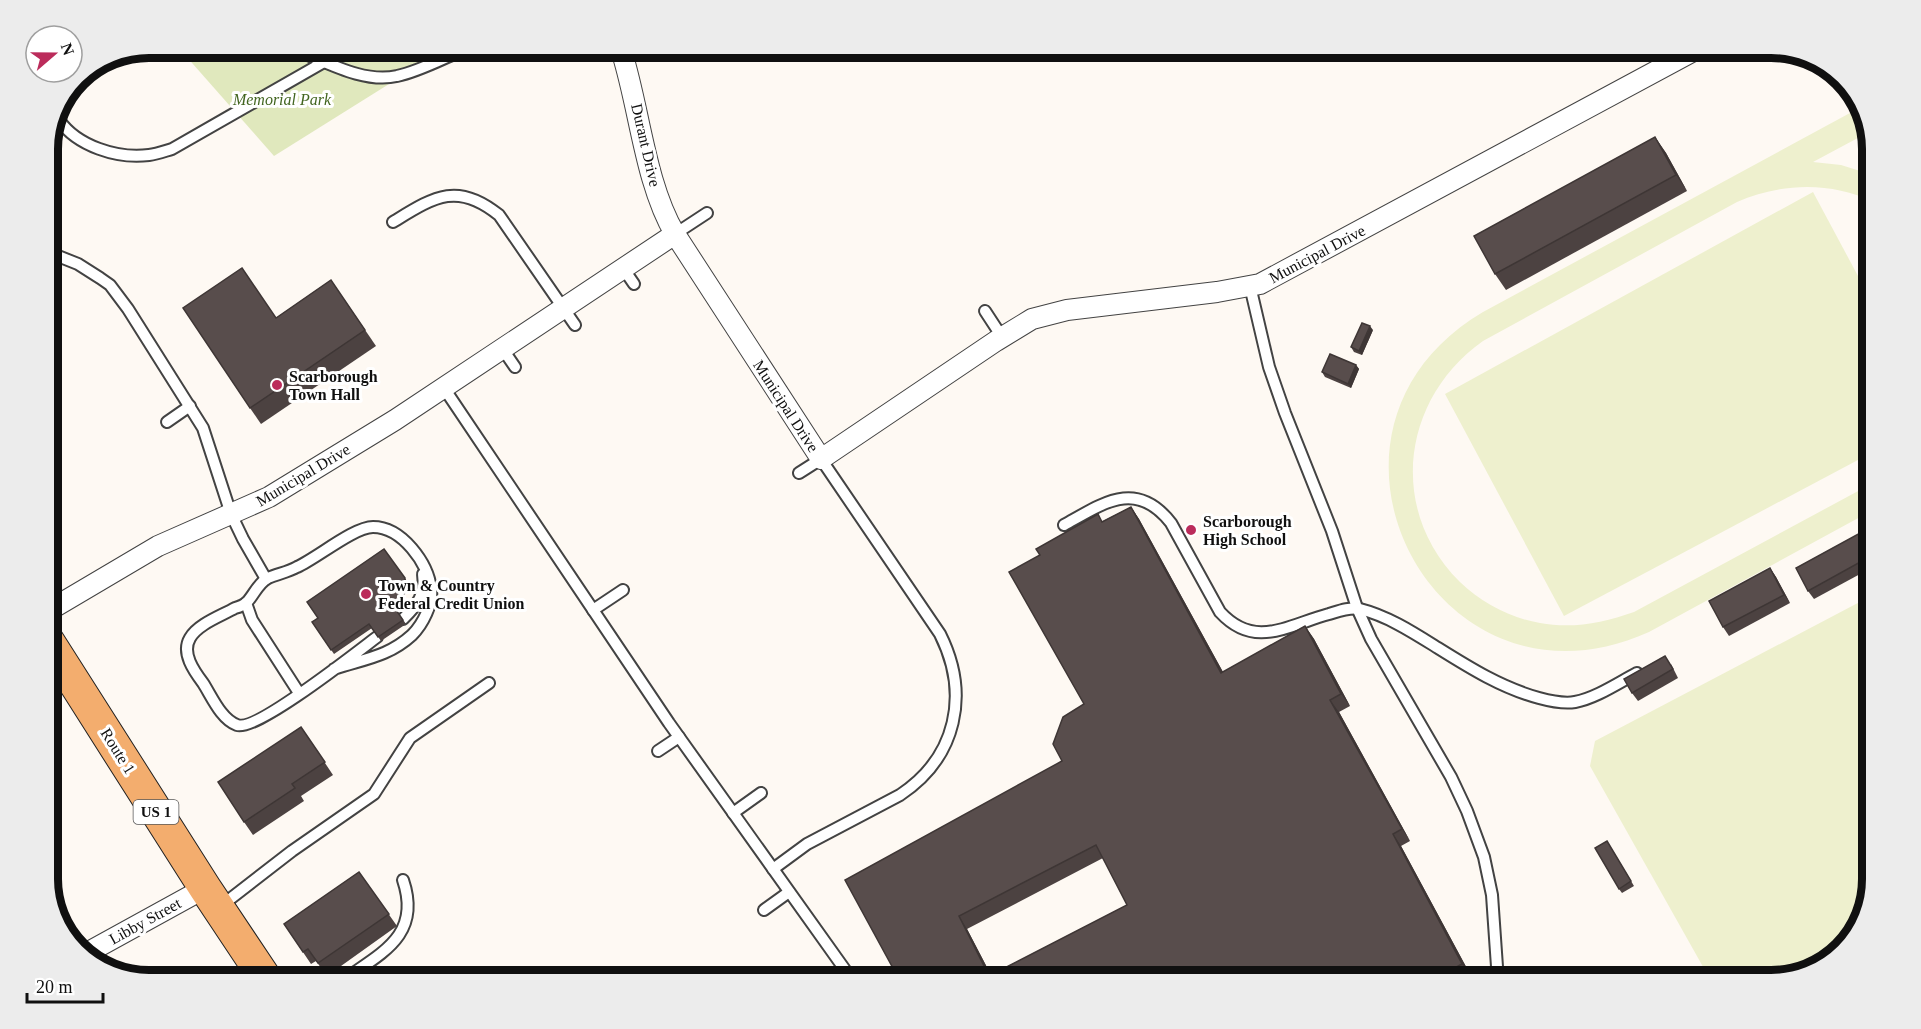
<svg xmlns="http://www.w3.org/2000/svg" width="1921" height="1029" font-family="'Times New Roman',serif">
	<rect width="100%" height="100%" fill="#fef9f3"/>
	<!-- green -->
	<path fill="#e0e8bd" d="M437,54L274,156L185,55Z"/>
	<!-- pitch -->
	<g fill="#eef0ce">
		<path d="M1861,107L1869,132L1813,162L1841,165L1873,175V202C1831,181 1780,183 1737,202L1483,341C1402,398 1387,510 1460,582C1482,603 1510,618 1540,623C1572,629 1603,623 1634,612L1873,483V510L1649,632C1435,729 1281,431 1483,312Z"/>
		<path d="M1813,192L1873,304V452L1564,616L1445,394Z"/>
		<path d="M1873,595V879L1862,925L1822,967L1772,981H1711L1590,766L1595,741Z"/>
	</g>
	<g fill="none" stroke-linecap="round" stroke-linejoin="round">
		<!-- service casing -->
		<g stroke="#434343" stroke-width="14">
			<g id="service">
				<path d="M308,55C334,66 368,83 397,76C416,72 436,62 454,54"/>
				<path d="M59,120C77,146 117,159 149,155C157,154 165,151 172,149L324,62"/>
				<path d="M393,222C434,197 457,181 499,215L575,325"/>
				<path d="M675,234L707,213"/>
				<path d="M48,252L78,264L100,278L110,285L128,309L203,428L231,514L243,539L266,579"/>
				<path d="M623,268L634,284"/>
				<path d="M1250,286L1269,367L1285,413L1332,531L1357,608L1371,639L1451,777L1467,811L1484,857L1492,895L1498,981"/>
				<path d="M985,311L1002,337"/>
				<path d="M502,348L515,367"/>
				<path d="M444,388L669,723L853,981"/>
				<path d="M167,422L190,406"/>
				<path d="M1064,525C1102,504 1136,478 1171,523L1220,612C1255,650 1288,625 1329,614C1339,611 1349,607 1360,609C1388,616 1414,633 1438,648C1470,668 1502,688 1539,698C1550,701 1564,704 1575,702C1596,698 1618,683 1637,673"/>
				<path d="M246,603L252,620L299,693"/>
				<path d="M593,610L623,590"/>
				<path d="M403,619C417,605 426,595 423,574"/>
				<path d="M334,669C363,659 388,657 412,635C423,624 433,604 431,589C428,563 402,527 373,527C354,527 317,558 297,567C288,572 277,574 268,578C258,583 254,595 247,602C244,605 239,607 235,608C221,616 198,624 190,638C181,653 194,671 203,683C212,697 221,719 237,725C256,732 357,652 377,637"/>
				<path d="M658,751L679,737"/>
				<path d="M733,813L761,793"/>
				<path d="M773,869L807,844L900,795C957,757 970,694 940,634L821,459L799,473"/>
				<path d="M221,906L292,851L374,794L410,738L489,683"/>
				<path d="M764,910L789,892"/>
				<path d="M342,981C381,953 422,936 403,880"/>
			</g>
		</g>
		<!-- minor casing -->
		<g stroke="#434343" stroke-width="22">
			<g id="minor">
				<path d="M622,53C640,111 645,183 675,234"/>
				<path d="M48,611L158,546L269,497L395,420L675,234L821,459L996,341L1032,319L1067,310L1217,292L1260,284L1699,48"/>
				<path d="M85,954L205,888"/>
			</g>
		</g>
		<!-- primary casing -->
		<g stroke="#212121" stroke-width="34">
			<path id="primary" d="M48,641L205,888L267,981"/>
		</g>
		<!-- service -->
		<use href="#service" stroke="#fff" stroke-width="10"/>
		<!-- minor -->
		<use href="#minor" stroke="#fff" stroke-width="20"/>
		<!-- primary -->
		<use href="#primary" stroke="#f3ad6e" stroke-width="32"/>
	</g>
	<!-- wall -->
	<g fill="#4c4241" fill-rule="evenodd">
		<path d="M111,56H114L118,62L72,91L78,78Z"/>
		<path d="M1655,137L1666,153L1687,191L1506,290L1495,274Z"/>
		<path d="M331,280L376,346L261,424L250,408L276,318Z"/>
		<path d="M1373,330L1362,355L1354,352L1351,347Z"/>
		<path d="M1356,365L1359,369L1351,388L1325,377L1322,372Z"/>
		<path d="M1131,507L1139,519L1223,672L1305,626L1314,639L1350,706L1339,712L1410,841L1401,846L1471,976L1462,981H900L1062,761L1084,704L1103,521ZM1103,858L1127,905L991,975L967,929Z"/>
		<path d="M1873,526V567L1814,599L1808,591Z"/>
		<path d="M384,549L408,583L401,608L397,611L406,624L381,641L372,628L334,654L312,622L318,618Z"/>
		<path d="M1770,568L1776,577L1790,603L1729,636L1723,627Z"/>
		<path d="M1671,664L1678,678L1638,701L1632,693Z"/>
		<path d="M301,727L333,775L301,796L304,801L253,835L244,822Z"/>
		<path d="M1607,841L1634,886L1622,893L1619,889Z"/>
		<path d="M359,872L397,926L327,976L316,961L311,964L284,924Z"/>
	</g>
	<!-- shaded-wall -->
	<g fill="#3e3635">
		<path d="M1655,137L1666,153L1687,191L1676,175Z"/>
		<path d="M1370,326L1373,330L1362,355L1359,351Z"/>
		<path d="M1356,365L1359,369L1351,388L1348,384Z"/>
		<path d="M1131,507L1139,519L1230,685L1221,673Z"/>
		<path d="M1770,568L1776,577L1790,603L1784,595Z"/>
		<path d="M405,578L408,583L401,608L398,604Z"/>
		<path d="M1305,626L1314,639L1350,706L1341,694Z"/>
		<path d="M1330,700L1339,712L1410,841L1402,829Z"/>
		<path d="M1393,834L1401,846L1471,976L1462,964Z"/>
		<path d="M959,916L967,929L994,981L989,976Z"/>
	</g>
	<!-- building -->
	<g fill="#584d4c" stroke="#3e3635" stroke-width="1.5" fill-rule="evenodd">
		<path d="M1655,137L1676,175L1495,274L1474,236Z"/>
		<path d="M242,268L276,318L331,280L365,330L250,408L183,308Z"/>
		<path d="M1362,323L1370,326L1359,351L1351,347Z"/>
		<path d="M1330,354L1356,365L1348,384L1322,372Z"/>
		<path d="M1131,507L1221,673L1305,626L1341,694L1330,700L1402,829L1393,834L1462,964L1436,978L1438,981H1141L1140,979L1136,981H900L845,880L1062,761L1053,744L1063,717L1084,704L1009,572L1040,555L1036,549L1098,514L1102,522ZM1096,845L1127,905L989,976L959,916Z"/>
		<path d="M1873,526V555L1808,591L1796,568Z"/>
		<path d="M384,549L405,578L398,604L394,607L403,620L378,637L369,624L331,650L312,622L318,618L307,602Z"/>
		<path d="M1770,568L1784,595L1723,627L1709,601Z"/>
		<path d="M1665,656L1673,669L1632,693L1624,679Z"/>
		<path d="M301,727L325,762L292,784L295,788L244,822L218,782Z"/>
		<path d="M1607,841L1631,881L1619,889L1595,848Z"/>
		<path d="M359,872L389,914L318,963L308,949L303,952L284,924Z"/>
	</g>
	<!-- markers -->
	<g fill="#bb2c5b" stroke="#fff" stroke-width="2">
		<circle cx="277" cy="385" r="6"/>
		<circle cx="1191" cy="530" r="6"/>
		<circle cx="366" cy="594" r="6"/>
	</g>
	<g text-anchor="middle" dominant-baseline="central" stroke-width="6" stroke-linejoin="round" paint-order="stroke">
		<!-- shield labels -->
		<rect fill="#fff" stroke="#585858" stroke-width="1.5" x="133.5" y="800" width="45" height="24" rx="4.5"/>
		<g font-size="15" font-weight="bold" fill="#101010">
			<text x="156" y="812">US 1</text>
		</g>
		<!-- park labels -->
		<g font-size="16" font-style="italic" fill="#436621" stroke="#fff">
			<text x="282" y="99">Memorial Park</text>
		</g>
		<!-- street labels -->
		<g font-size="16" fill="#101010" stroke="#fff">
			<text transform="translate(646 145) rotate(77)">Durant Drive</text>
			<text transform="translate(1317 254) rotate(-28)">Municipal Drive</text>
			<text transform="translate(786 406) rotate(57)">Municipal Drive</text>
			<text transform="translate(303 475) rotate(-31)">Municipal Drive</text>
			<text transform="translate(118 751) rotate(58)">Route 1</text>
			<text transform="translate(145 921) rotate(-29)">Libby Street</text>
		</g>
		<!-- poi labels -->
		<g font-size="16" font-weight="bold" fill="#101010" stroke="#fff" text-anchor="start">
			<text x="289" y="376">Scarborough<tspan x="289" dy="18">Town Hall</tspan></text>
			<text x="1203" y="521">Scarborough<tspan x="1203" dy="18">High School</tspan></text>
			<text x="378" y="585">Town &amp; Country<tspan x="378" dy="18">Federal Credit Union</tspan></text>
		</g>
	</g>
	<!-- crop -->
	<path d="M0 0H1921V1029H0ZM149 58H1771A91 91 0 0 1 1862 149V879A91 91 0 0 1 1771 970H149A91 91 0 0 1 58 879V149A91 91 0 0 1 149 58Z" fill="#ececec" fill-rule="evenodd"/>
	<path fill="none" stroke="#101010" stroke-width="8" d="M149 58H1771A91 91 0 0 1 1862 149V879A91 91 0 0 1 1771 970H149A91 91 0 0 1 58 879V149A91 91 0 0 1 149 58Z"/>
	<!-- north arrow -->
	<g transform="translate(54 54) rotate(70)"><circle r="28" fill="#ffffff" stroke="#9f9f9f" stroke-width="1.5"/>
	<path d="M0-4.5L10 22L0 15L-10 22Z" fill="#bb2c5b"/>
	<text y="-9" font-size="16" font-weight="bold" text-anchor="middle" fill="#101010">N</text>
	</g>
	<!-- scale -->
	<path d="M27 993v9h76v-9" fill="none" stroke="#101010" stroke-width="3"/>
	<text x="36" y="993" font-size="18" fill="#101010" stroke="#ffffff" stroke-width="4.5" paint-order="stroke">20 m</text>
</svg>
